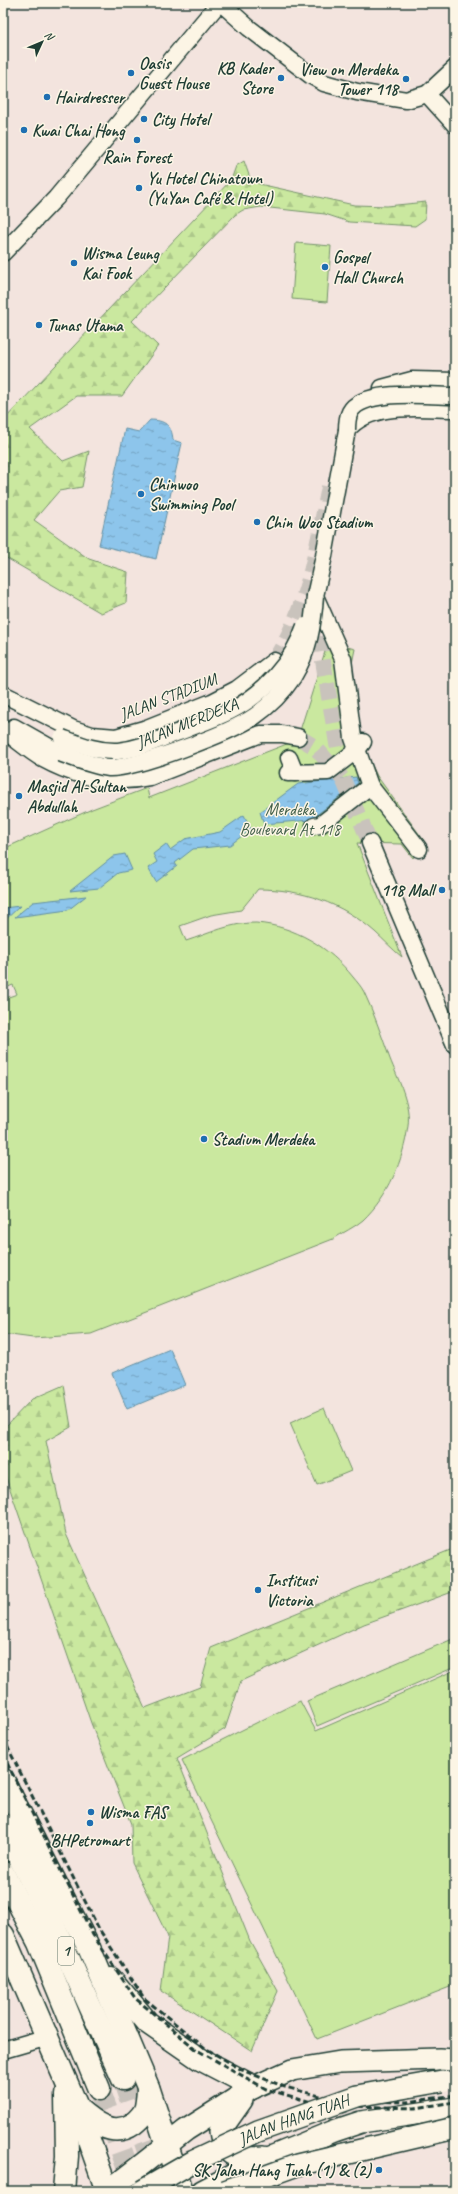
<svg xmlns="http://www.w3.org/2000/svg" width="458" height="2194" font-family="Caveat,sans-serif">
	<defs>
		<pattern id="forest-firs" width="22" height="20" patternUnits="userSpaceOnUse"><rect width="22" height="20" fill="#cae89f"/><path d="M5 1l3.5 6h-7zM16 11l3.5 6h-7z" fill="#adc88a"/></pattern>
		<pattern id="water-ripples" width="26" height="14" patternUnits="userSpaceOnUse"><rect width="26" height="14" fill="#8dc5eb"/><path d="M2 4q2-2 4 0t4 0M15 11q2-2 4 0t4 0" fill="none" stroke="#73a1bf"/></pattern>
	</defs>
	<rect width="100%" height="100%" fill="#f3e4de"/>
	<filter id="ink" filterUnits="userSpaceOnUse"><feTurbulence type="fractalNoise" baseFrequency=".025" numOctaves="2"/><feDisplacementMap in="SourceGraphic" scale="8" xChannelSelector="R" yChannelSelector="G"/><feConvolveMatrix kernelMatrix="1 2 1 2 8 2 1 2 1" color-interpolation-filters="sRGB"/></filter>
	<g filter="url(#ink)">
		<!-- forest -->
		<g fill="url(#forest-firs)" stroke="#74926a">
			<path d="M244,161L250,178L259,184L354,205L387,206L426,202L425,219L415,226L349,222L325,214L261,207L243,210L235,215L132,321L158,346L122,396H76L30,429L63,461L89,451L82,487L59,491L34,520L89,559L128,572L126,603L101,613L3,556V421L231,180L236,166Z"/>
			<path d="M64,1385L71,1427L46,1441L66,1534L145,1708L200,1687L211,1648L455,1548V1591L364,1624L241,1681L225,1729L177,1758L250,1941L278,1991L252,2051L161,1991L168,1937L132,1863L131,1824L91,1723L3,1469L6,1426L32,1399Z"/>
		</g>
		<!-- park -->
		<g fill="#cae89f" stroke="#74926a">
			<path d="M296,243L331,246L327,302L292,299Z"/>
			<path d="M328,642L355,649L350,673L362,744L377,776L425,842L413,858L402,844L357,843L402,957C392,949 384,940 375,932C342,903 301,889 258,889L241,910L211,915L180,926L186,941C208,934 232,922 256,923C295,926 329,947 353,977C357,982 361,986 364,992C374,1013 382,1037 390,1059C398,1079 411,1104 408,1126C403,1161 389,1195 363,1220C355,1227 342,1233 333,1239L91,1334L33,1338L3,1334V999L17,994L13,985L3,989V849L92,809L147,788L149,798L297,740Z"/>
			<path d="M324,1408L351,1471L317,1485L290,1423Z"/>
			<path d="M455,1638V1667L317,1726L307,1701Z"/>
			<path d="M455,1670V1985L317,2039L182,1760L300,1701L316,1731Z"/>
		</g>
		<!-- water -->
		<g fill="url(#water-ripples)" stroke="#618fa2">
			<path d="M150,420C164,420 172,425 173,440L182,443L156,559L99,545L125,429L139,432Z"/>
			<path d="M356,777L358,783L310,820L264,824L260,812L298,784Z"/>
			<path d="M244,815L251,829L230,845L193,849L175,863L177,866L156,882L148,868L157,862L153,854L166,844L170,850L185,839L220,832Z"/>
			<path d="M125,854L132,870L118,873L99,888L70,891L114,856Z"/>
			<path d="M86,896L68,910L15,917L33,902Z"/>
			<path d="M20,906L3,922V908Z"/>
			<path d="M170,1349L185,1385L127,1409L112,1373Z"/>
		</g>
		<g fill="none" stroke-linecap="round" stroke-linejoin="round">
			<!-- minor-tunnel -->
			<g stroke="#c9c3bc" stroke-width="16" stroke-dasharray="16 8" stroke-linecap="butt">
				<path d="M313,613L318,631L343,779L370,843"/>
				<path d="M274,661C309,606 317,545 330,482"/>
				<path d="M298,737L315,747L342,778"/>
			</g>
			<!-- highway-tunnel -->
			<g stroke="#c9c3bc" stroke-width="22" stroke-dasharray="22 11" stroke-linecap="butt">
				<path d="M123,2079L162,2191"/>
				<path d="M99,2089L136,2191"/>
			</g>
			<!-- minor casing -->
			<g stroke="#1f3d34" stroke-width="19">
				<g id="minor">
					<path d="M221,3L249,28L310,75L324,83L357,92L406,100L427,94L455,68"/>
					<path d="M427,94L455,125"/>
					<path d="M3,253L56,198L219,3"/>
					<path d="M382,388L412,380L455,381"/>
					<path d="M3,694L73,729L92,735L116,737L144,729L212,702L237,689L274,661"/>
					<path d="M14,727L60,753"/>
					<path d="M3,730C16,739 29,751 43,759C76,777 113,785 150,777L261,734H282L298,737"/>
					<path d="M289,758L295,773"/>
					<path d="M288,773L328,772L357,750L363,742"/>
					<path d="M314,826L320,825L370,786"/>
					<path d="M370,843L455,1045"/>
					<path d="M419,849L370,786L353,738L343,659L315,596L324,556L347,430C371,401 421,409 455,409"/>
					<path d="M3,2050L48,2037"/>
				</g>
			</g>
			<!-- major casing -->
			<g stroke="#1f3d34" stroke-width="24">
				<g id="major">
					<path d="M242,2100L220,2131C224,2159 239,2159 263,2157"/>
					<path d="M108,2191L186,2130L254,2087L292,2070L340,2062L439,2059L455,2060"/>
					<path d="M202,2191L256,2163L334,2131L361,2122L455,2108"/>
				</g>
			</g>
			<!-- highway casing -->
			<g stroke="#1f3d34" stroke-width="25">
				<g id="highway">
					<path d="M3,1780L90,1950L148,2087L182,2191"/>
					<path d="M3,1825L53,1924L123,2079"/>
					<path d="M3,1873L39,1943L99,2089"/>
					<path d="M3,1935L78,2109L107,2191"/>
					<path d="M111,1979L148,2023L200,2059L254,2087"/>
					<path d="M78,2109C93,2122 113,2138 133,2124C139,2119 144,2115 146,2107C147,2101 148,2094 148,2088"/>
					<path d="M64,2191L67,2156L66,2095"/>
					<path d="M257,2191L281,2166L311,2141"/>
				</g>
			</g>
			<!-- minor -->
			<use href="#minor" stroke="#fcf5e5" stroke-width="16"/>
			<!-- major -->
			<use href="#major" stroke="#fcf5e5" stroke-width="21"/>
			<!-- highway -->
			<use href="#highway" stroke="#fcf5e5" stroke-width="22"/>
			<!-- rail -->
			<g stroke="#1f3d34" stroke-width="3" stroke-dasharray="6 3" stroke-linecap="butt">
				<path d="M3,1738L99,1929L144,1998L205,2048L242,2070L285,2087L320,2096L359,2101L408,2102L455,2095"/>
				<path d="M3,1755L93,1935L135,1998L197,2050L266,2089L311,2102L347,2106L415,2108L455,2102"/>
			</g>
			<!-- minor-bridge casing -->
			<g stroke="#1f3d34" stroke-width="19" stroke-linecap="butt">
				<g id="minor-bridge">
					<path d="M347,430C347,424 347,418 350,412C363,388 430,396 455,396"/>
					<path d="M62,738C81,745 98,752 118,751C140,749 159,739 179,732C196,725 214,719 230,711C264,694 293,662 305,626"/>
					<path d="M60,753C76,759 92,766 109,768C136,769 232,732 255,716C269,706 283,692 293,677C309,651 313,625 315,596"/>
				</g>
			</g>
			<!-- major-bridge casing -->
			<g stroke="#1f3d34" stroke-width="24" stroke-linecap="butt">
				<g id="major-bridge">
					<path id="s1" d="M142,2191L194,2161L258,2131L357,2096L442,2081"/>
					<path d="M225,2191L297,2165L455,2128"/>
				</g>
			</g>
			<!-- minor-bridge -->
			<use href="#minor-bridge" stroke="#fcf5e5" stroke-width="16"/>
			<!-- major-bridge -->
			<use href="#major-bridge" stroke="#fcf5e5" stroke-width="21"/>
		</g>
	</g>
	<!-- markers -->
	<g fill="#1f6fb2" stroke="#fcf5e5" stroke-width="1.5">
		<circle cx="131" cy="73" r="4"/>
		<circle cx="281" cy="78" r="4"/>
		<circle cx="406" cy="79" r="4"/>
		<circle cx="47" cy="97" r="4"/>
		<circle cx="144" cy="119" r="4"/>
		<circle cx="24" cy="130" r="4"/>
		<circle cx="137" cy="140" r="4"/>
		<circle cx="139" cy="188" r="4"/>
		<circle cx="74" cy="263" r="4"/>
		<circle cx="325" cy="267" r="4"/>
		<circle cx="39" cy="325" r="4"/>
		<circle cx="141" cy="494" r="4"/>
		<circle cx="257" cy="522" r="4"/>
		<circle cx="19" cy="796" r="4"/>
		<circle cx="442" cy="890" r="4"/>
		<circle cx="204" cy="1139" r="4"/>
		<circle cx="258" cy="1590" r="4"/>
		<circle cx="91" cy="1812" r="4"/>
		<circle cx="90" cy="1823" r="4"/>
		<circle cx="379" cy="2170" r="4"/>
	</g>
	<g text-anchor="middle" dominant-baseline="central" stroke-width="3" stroke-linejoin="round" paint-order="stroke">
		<!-- shield labels -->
		<rect fill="#fcf5e5" stroke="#617469" stroke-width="1" x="58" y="1937" width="16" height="28" rx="3"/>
		<g font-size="16" font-weight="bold" fill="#1f3d34">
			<text x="66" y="1951">1</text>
		</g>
		<!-- poi labels -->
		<g font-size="17" font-weight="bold" fill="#1f3d34" stroke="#fcf5e5" text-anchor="start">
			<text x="139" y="63">Oasis<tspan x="139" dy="20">Guest House</tspan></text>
			<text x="273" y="68" text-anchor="end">KB Kader<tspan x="273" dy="20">Store</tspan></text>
			<text x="398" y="69" text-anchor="end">View on Merdeka<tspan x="398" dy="20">Tower 118</tspan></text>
			<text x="55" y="97">Hairdresser</text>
			<text x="152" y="119">City Hotel</text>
			<text x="32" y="130">Kwai Chai Hong</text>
			<text x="137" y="157" text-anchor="middle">Rain Forest</text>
			<text x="147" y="178">Yu Hotel Chinatown<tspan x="147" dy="20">(YuYan Café &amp; Hotel)</tspan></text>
			<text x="82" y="253">Wisma Leung<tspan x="82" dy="20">Kai Fook</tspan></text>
			<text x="333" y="257">Gospel<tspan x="333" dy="20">Hall Church</tspan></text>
			<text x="47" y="325">Tunas Utama</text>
			<text x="149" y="484">Chinwoo<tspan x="149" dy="20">Swimming Pool</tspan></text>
			<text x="265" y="522">Chin Woo Stadium</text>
			<text x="27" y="786">Masjid Al-Sultan<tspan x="27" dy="20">Abdullah</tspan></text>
			<text x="434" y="890" text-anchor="end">118 Mall</text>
			<text x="212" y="1139">Stadium Merdeka</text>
			<text x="266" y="1580">Institusi<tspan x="266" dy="20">Victoria</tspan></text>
			<text x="99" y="1812">Wisma FAS</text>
			<text x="90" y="1840" text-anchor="middle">BHPetromart</text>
			<text x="371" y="2170" text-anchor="end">SK Jalan Hang Tuah (1) &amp; (2)</text>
		</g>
		<!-- street labels -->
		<g font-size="17" fill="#1f3d34" stroke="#fcf5e5">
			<text transform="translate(168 697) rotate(-21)">JALAN STADIUM</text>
			<text transform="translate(187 723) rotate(-22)">JALAN MERDEKA</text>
			<text stroke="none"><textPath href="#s1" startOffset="168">JALAN HANG TUAH</textPath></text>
		</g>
		<!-- park labels -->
		<g font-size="17" fill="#415f49" stroke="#fcf5e5">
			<text x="290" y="809">Merdeka<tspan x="290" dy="20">Boulevard At 118</tspan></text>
		</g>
	</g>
	<!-- margin -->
	<rect width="458" height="2194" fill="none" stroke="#fcf5e5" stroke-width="16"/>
	<rect x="8" y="8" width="442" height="2178" fill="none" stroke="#1f3d34" stroke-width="1.5" filter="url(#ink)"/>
	<!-- north arrow -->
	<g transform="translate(42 42) rotate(46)" stroke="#fcf5e5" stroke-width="3" paint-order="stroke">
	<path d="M0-3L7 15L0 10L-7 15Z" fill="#1f3d34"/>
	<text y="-6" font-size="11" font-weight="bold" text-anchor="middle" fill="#1f3d34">N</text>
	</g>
</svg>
